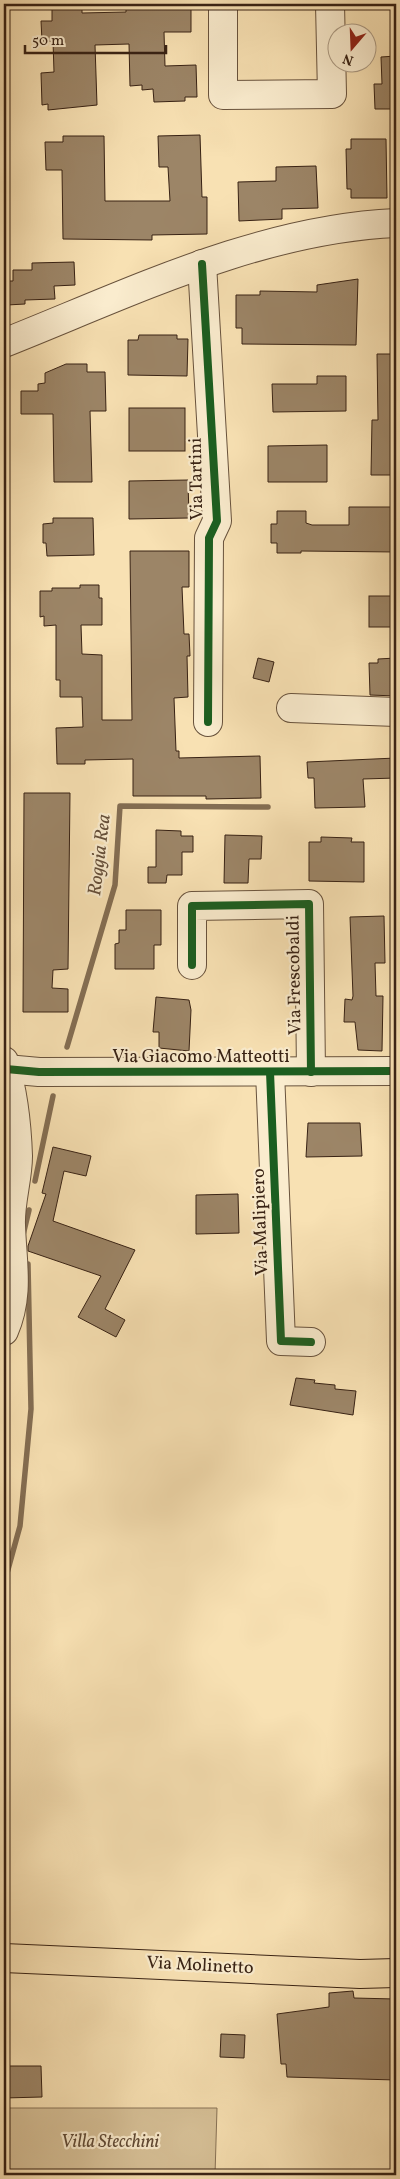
<svg xmlns="http://www.w3.org/2000/svg" width="400" height="2179" font-family="Vollkorn,serif">
	<rect width="100%" height="100%" fill="#f8e1b3"/>
	<filter id="stains"><feTurbulence type="fractalNoise" baseFrequency=".004" numOctaves="4"/><feColorMatrix values="0 0 0 0 .2 0 0 0 0 .09 0 0 0 0 .02 0 0 0 .5 -.17"/></filter>
	<radialGradient id="worn" r=".72"><stop offset=".6" stop-color="#630" stop-opacity="0"/><stop offset="1" stop-color="#630" stop-opacity=".3"/></radialGradient>
	<!-- green -->
	<path fill="#d7c198" stroke="#887256" d="M4,2108H217L215,2175H4Z"/>
	<g fill="none" stroke-linecap="round" stroke-linejoin="round">
		<!-- stream -->
		<g stroke="#846e53" stroke-width="5.5">
			<path d="M67,1047L115,885L120,806L268,807"/>
			<path d="M35,1181L53,1096"/>
			<path d="M23,1235L29,1210"/>
			<path d="M4,1584L20,1526L31,1409L28,1264"/>
		</g>
	</g>
	<!-- building -->
	<g fill="#9c8567" stroke="#382214">
		<path d="M126,4H191V32H164L165,66L196,65L197,97H185V101L154,102L153,89L142,90V85L130,86L129,44L95,45L97,105L48,110V104L42,105L41,73L54,72L53,41H42L41,21H52V6H82V13L126,12Z"/>
		<path d="M396,56V109H375L374,84H382L381,57Z"/>
		<path d="M200,135L202,197H207V234L152,235V240L63,239L62,170H46L45,142H63V136H104L105,201H170L168,167H159L158,136Z"/>
		<path d="M351,139H386L387,198H351V189H347L346,149H351Z"/>
		<path d="M316,166L318,208L282,209V219L239,221L238,182L276,181V167Z"/>
		<path d="M74,262L75,285L54,286L55,299L25,300V304L7,305V281H13V270H32V263Z"/>
		<path d="M358,279L356,345L242,344V328H236V295H260V291L317,292V285Z"/>
		<path d="M139,335H177V339H188L187,376L128,375V340H138Z"/>
		<path d="M377,354H395L396,357V475H371L372,420H378Z"/>
		<path d="M66,364H87V372H105L106,411H90L92,482H54L53,414H21V391H38V384L45,383V373Z"/>
		<path d="M317,376H346V411L273,412L272,384H317Z"/>
		<rect x="129" y="408" width="56" height="43"/>
		<path d="M327,445V482H268V446Z"/>
		<path d="M188,480L189,518L129,519V481Z"/>
		<path d="M349,507H396V552L301,551V553H277V543H271V524H277V511H306V523L312,525H349Z"/>
		<path d="M53,518H93L94,555L47,556L46,543H43V524L53,523Z"/>
		<path d="M130,551H189V587H182L184,634H189L190,656H187L188,697L174,698L176,751H179V758L260,756L261,798L206,799V796H133V759L85,760V764H57L56,728L83,727L82,697H60V680H56V625L44,626V616L40,617V591H52V588H80V585H99V598H102V625H81L82,654L102,655V720H132Z"/>
		<rect x="369" y="596" width="27" height="31"/>
		<path d="M258,658L274,662L269,682L253,678Z"/>
		<path d="M396,658V696L370,695L369,663H378V659Z"/>
		<path d="M396,758V778L363,779L365,807L315,808L314,778H308L307,762Z"/>
		<path d="M24,793H70L68,969L53,970L52,988L68,989V1012H23Z"/>
		<path d="M156,830L181,831V836H193V852H182V875H167L166,883H148V867H156Z"/>
		<path d="M225,835L262,836L261,859H249L248,883H224Z"/>
		<path d="M321,837L352,838L351,842H364V882L309,881V842H321Z"/>
		<path d="M126,910H161V945H154V969H115V944L119,943V930H126Z"/>
		<path d="M384,916L385,963H375L376,996H383L382,1051L358,1050L355,1022H344L345,999L352,1000L353,996L350,917Z"/>
		<path d="M156,997L189,1000L191,1010L189,1051L159,1048V1032H153Z"/>
		<path d="M308,1123H360L362,1156L306,1157Z"/>
		<path d="M53,1147L91,1156L86,1176L64,1171L53,1221L135,1250L105,1309L125,1320L116,1337L78,1317L101,1276L28,1251V1246L46,1194L42,1193Z"/>
		<path d="M238,1194L239,1233L196,1234V1195Z"/>
		<path d="M296,1378L315,1380L314,1383L335,1385V1389L356,1391L353,1415L290,1405Z"/>
		<path d="M353,1991L354,1998L395,1999L396,2080L287,2077L286,2064H281L277,2014L329,2007V1993Z"/>
		<path d="M221,2034L245,2035L244,2058L220,2057Z"/>
		<path d="M4,2066H41L42,2097L4,2098Z"/>
	</g>
	<g fill="none" stroke-linecap="round" stroke-linejoin="round">
		<!-- minor casing -->
		<g stroke="#68523c" stroke-width="30">
			<g id="minor">
				<path d="M223,4V95L332,94L330,4"/>
				<path d="M202,264L217,521L209,538L208,722"/>
				<path d="M4,343C130,293 259,229 396,223"/>
				<path d="M291,708L396,712"/>
				<path d="M192,965V906L309,904L311,1072"/>
				<path d="M4,1061C13,1091 17,1125 18,1156C18,1179 10,1202 11,1225C12,1262 20,1294 4,1331"/>
				<path d="M6,1069L39,1072L396,1071"/>
				<path d="M270,1072L281,1341L311,1342"/>
			</g>
		</g>
		<!-- major casing -->
		<g stroke="#382214" stroke-width="30">
			<path id="major" d="M4,1958L360,1974L396,1973"/>
		</g>
		<!-- minor -->
		<use href="#minor" stroke="#faecce" stroke-width="28"/>
		<!-- major -->
		<use href="#major" stroke="#f8e1b3" stroke-width="28"/>
		<!-- cycleway casing -->
		<g stroke="#faecce" stroke-width="11">
			<g id="cycleway">
				<path d="M202,264L217,521L209,538L208,722"/>
				<path d="M192,965V906L309,904L311,1072"/>
				<path d="M6,1069L39,1072L396,1071"/>
				<path d="M270,1072L281,1341L311,1342"/>
			</g>
		</g>
		<!-- cycleway -->
		<use href="#cycleway" stroke="#1b5e20" stroke-width="8"/>
	</g>
	<g text-anchor="middle" dominant-baseline="central" stroke-width="4.5" stroke-linejoin="round" paint-order="stroke">
		<!-- street labels -->
		<g font-size="18" fill="#382214" stroke="#faecce">
			<text transform="translate(197 479) rotate(-91)">Via Tartini</text>
			<text transform="translate(295 975) rotate(-91)">Via Frescobaldi</text>
			<text x="201" y="1057">Via Giacomo Matteotti</text>
			<text transform="translate(261 1222) rotate(-92)">Via Malipiero</text>
			<text transform="translate(200 1966) rotate(3)">Via Molinetto</text>
		</g>
		<!-- park labels -->
		<g font-size="18" font-style="italic" fill="#604a35" stroke="#faecce">
			<text x="110" y="2142">Villa Stecchini</text>
		</g>
		<!-- water labels -->
		<g font-size="19" font-style="italic" fill="#644e39" stroke="#faecce">
			<text transform="translate(100 855) rotate(-83)">Roggia Rea</text>
		</g>
	</g>
	<!-- margin -->
	<rect width="400" height="2179" fill="none" stroke="#f8e1b3" stroke-width="20"/>
	<rect x="5" y="5" width="390" height="2169" fill="none" stroke="#382214" stroke-width="2.5"/>
	<rect x="10" y="10" width="380" height="2159" fill="none" stroke="#382214"/>
	<!-- north arrow -->
	<g transform="translate(352 48) rotate(199)"><circle r="24" fill="#faecce" stroke="#ac9b84"/>
	<path d="M0-4L9 19L0 12L-9 19Z" fill="#8f2418"/>
	<text y="-8" font-size="14" font-weight="bold" text-anchor="middle" fill="#382214">N</text>
	</g>
	<!-- scale -->
	<path d="M25 45v8h141v-8" fill="none" stroke="#382214" stroke-width="2.5"/>
	<text x="32" y="45" font-size="15" fill="#382214" stroke="#faecce" stroke-width="4" paint-order="stroke">50 m</text>
	<rect width="100%" height="100%" filter="url(#stains)"/>
	<rect width="100%" height="100%" fill="url(#worn)"/>
</svg>
